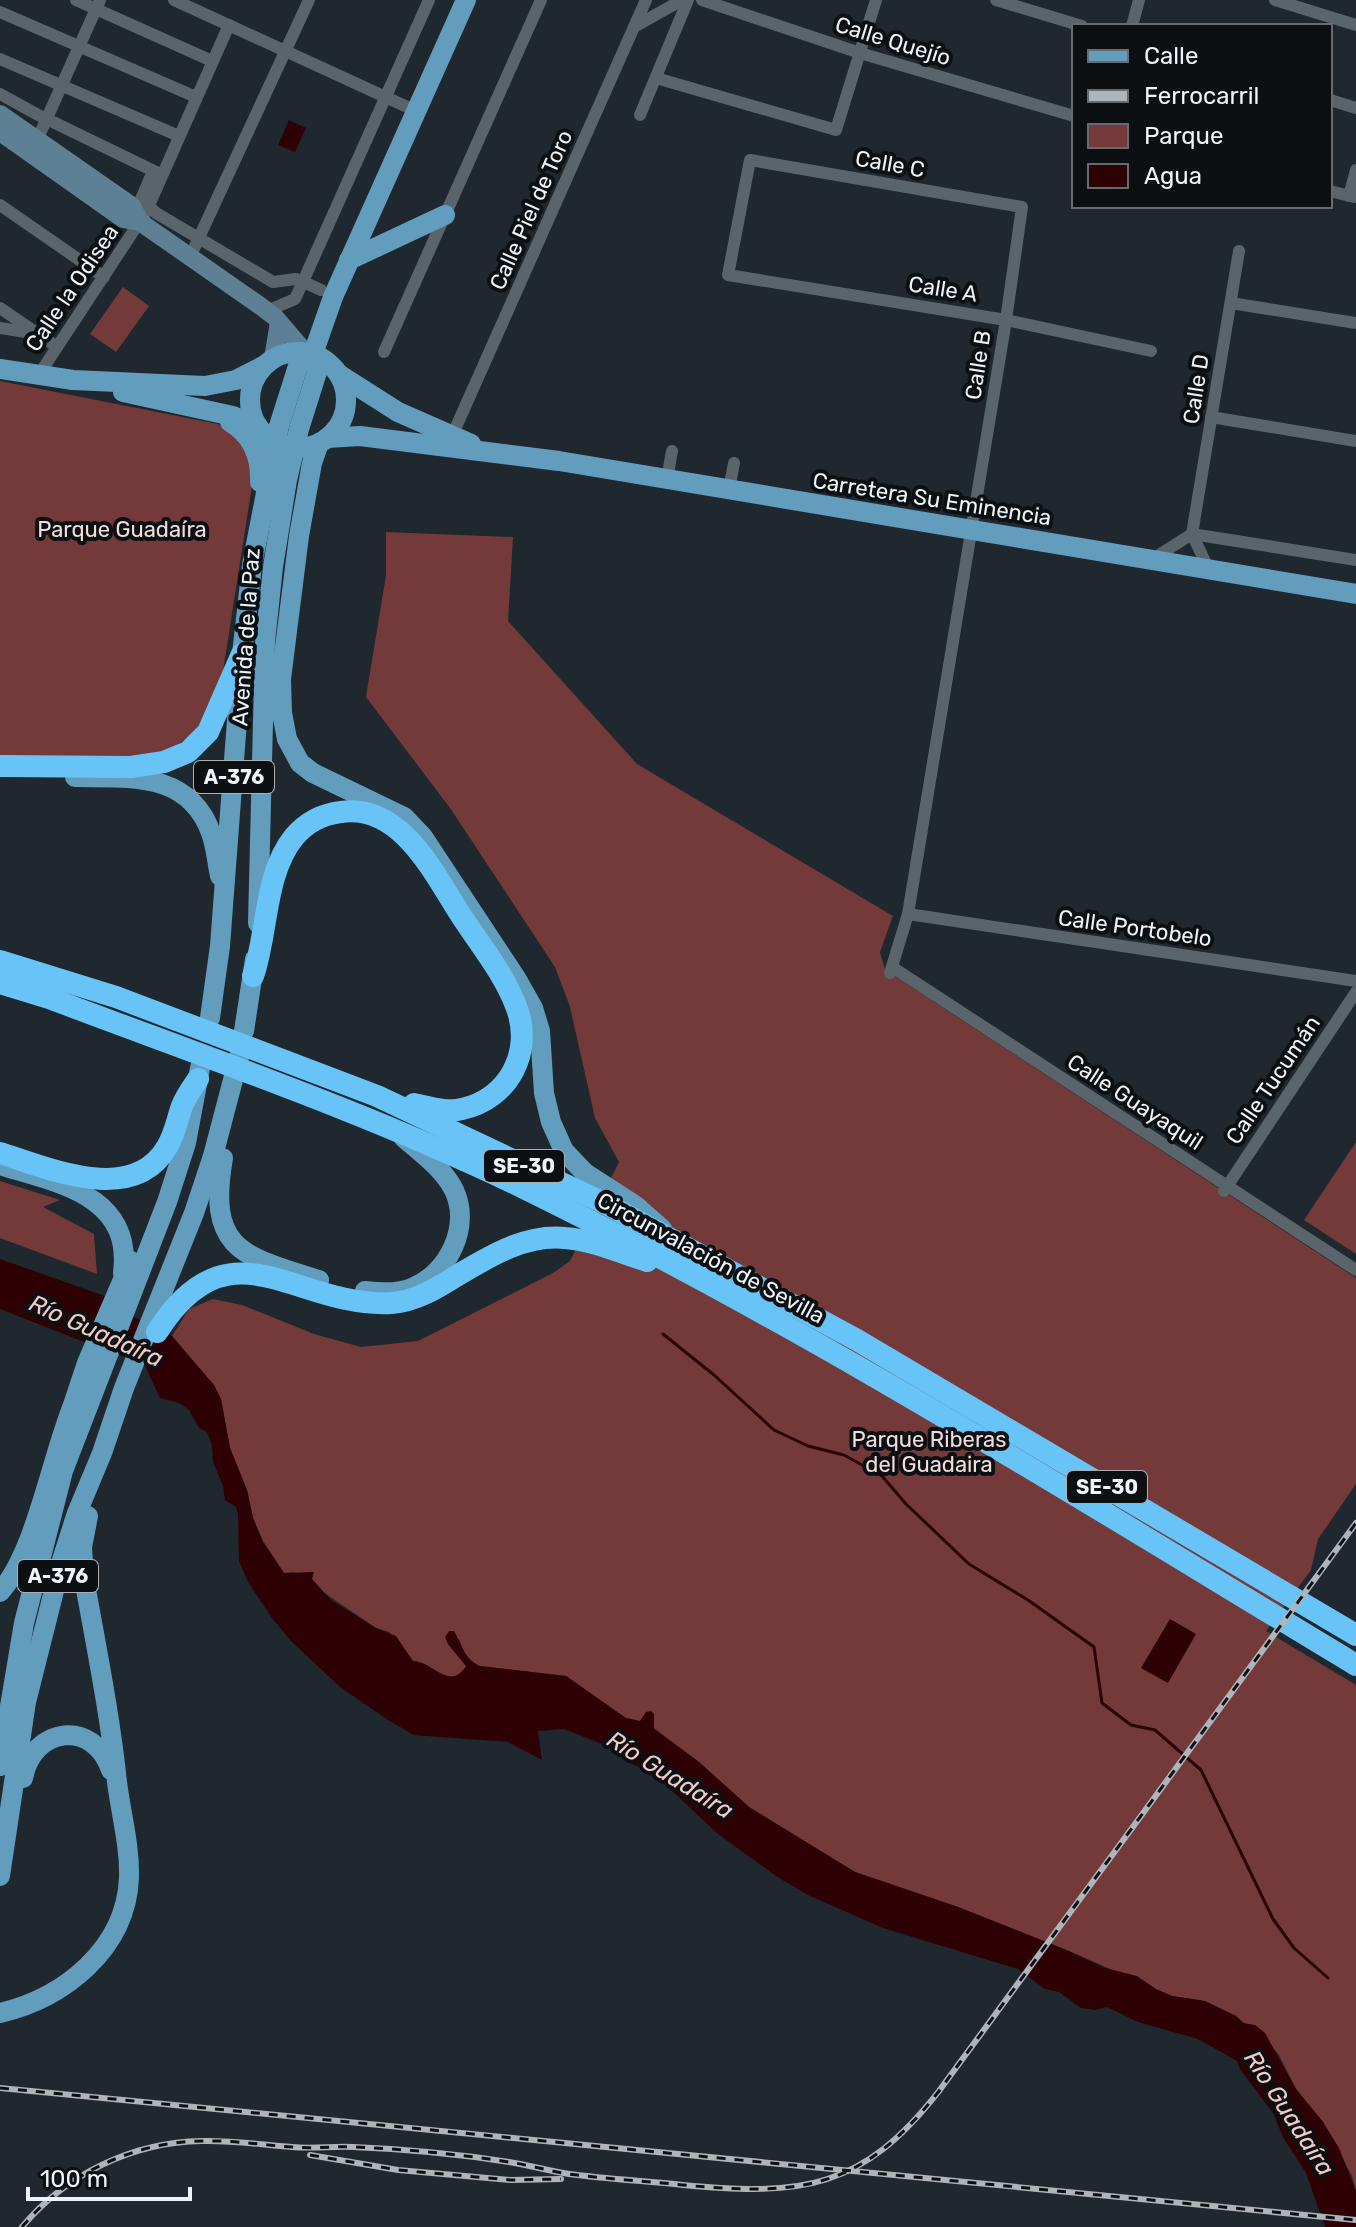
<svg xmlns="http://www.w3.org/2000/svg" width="1356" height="2227" font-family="Rubik,sans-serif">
	<rect width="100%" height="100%" fill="#1e282e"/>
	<!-- green -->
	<g fill="#733a39">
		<path d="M123,287L149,306L116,352L90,334Z"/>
		<path d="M0,381L218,424L242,440L254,473L221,684L205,717L192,735L169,750L138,757L0,758Z"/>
		<path d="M386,532L513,537L508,621L637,764L893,916L880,952L886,973H890L1356,1278V1484L1318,1539L1311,1570L1266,1631L1356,1685V2191L1352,2176L1323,2122L1296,2089L1279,2055L1269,2043L1236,2016L1205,2001L1172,1996L1069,1951L958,1907L855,1872L749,1807L699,1762L654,1728V1714L640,1721L625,1718L566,1676L480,1666C467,1660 463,1651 459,1639L448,1644L467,1667C449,1692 432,1661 413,1661L389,1632L376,1628L294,1572L284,1573L263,1541L253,1518L247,1490L230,1448L221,1399L214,1386L172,1336L189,1309L213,1299L242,1305L314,1334L361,1347L418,1341L553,1273L570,1261L619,1162L595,1118L570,1007L555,967L450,808L366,697L386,575Z"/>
		<path d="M1356,1142V1254L1304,1220Z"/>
		<path d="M0,1181L60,1200L43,1207L94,1234L97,1274L0,1238Z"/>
	</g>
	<!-- water -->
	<g fill="#2e0205">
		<path d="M289,120L306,128L295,152L278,145Z"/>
		<path d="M0,1259L105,1296L136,1318L172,1336L214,1385L221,1399L230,1448L247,1490L253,1518L263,1542L284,1573L314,1572L312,1579L331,1600L376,1628L396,1636L413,1661C432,1661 450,1692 466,1666L448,1644L445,1637L449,1631H454C462,1645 464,1658 479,1666L566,1676L626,1718L640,1721L646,1712L651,1711L654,1714V1729L699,1762L749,1807L855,1872L958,1907L1069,1951L1105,1968L1137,1976L1156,1989L1172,1996L1205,2001L1236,2016L1243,2023L1255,2025L1265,2033L1296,2089L1323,2122L1339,2148L1356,2191V2227H1325L1306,2173L1283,2137L1273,2113L1240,2069L1237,2061L1198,2039L1138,2022L1107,2007L1095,2010L1081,2008L1059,1992L1045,1989L1018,1969L883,1928L810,1896L779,1878L718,1834L654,1774L632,1764L612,1748L564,1729L538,1731L542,1760L508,1742L414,1735L388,1720L340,1687L291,1641L272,1618L248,1582L239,1561L238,1514L236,1507L225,1500L223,1486L213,1462L212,1445L207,1432L199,1428L189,1410L179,1403L160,1398L142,1359L120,1344L84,1342L0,1309Z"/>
		<path d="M1170,1619L1196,1634L1168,1683L1141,1668Z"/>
	</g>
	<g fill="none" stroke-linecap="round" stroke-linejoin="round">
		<!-- stream -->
		<path stroke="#2e0205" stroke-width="3" d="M663,1334L714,1375L774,1430L808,1446L844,1455L882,1476L906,1504L969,1564L1028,1600L1094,1647L1102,1703L1131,1725L1155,1730L1201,1770L1273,1919L1294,1948L1328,1978"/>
		<!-- street -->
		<g stroke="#59646b" stroke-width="12">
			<path d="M76,0L212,61"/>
			<path d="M174,0L416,111"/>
			<path d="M702,0L860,53L1074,116"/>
			<path d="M996,0L1082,26"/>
			<path d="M1275,0L1356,25"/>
			<path d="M0,12L196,97"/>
			<path d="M1132,26L1139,0"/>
			<path d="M634,27L682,0"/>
			<path d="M0,59L179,136"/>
			<path d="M656,78L836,130L876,0"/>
			<path d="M0,94L42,117"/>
			<path d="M1330,100L1356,108"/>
			<path d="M640,115L688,0"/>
			<path d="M53,122L158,173"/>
			<path d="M34,147L100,0"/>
			<path d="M153,171L141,199L156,213L273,282L296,279"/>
			<path d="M1330,191L1354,197"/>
			<path d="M1349,196L1356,170"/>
			<path d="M0,205L104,277"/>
			<path d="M190,257L309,0"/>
			<path d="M308,284L321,290"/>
			<path d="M1231,303L1356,323"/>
			<path d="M0,308L57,347"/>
			<path d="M267,311L295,299L301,286L429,0"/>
			<path d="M0,328L32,333"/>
			<path d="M384,352L541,0"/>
			<path d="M38,376L146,212L229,25"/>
			<path d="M1211,417L1356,441"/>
			<path d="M452,436L646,0"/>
			<path d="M667,479L672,451"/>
			<path d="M729,490L734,463"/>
			<path d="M1192,534L1356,560"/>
			<path d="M1151,560L1192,534"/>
			<path d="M1209,570L1192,534L1239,251"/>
			<path d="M908,914L1356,981"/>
			<path d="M892,967L1356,1270"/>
			<path d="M890,973L908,914L1006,320L1022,207L750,160L728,275L1006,320L1151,351"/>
			<path d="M1224,1191L1356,992"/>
		</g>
		<!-- secondary -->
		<g stroke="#5e8095" stroke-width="18">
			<path d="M0,114L132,206L140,222"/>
			<path d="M0,132L123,219L140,222L259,305L275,317L305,352"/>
			<path d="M273,359L279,322"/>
		</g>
		<!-- primary -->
		<g stroke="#629dbe" stroke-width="20">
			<path d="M349,260L445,215"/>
			<circle cx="298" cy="400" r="48"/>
			<path d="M0,369L73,380L205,386L236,380L265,365"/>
			<path d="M340,375L398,412L471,444"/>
			<path d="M123,392L233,416L258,426"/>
			<path d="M230,422C252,435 261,456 260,482"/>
			<path d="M327,438L360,436L559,461L1356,594"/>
			<path d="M319,443L312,463L299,536L281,679L282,713L287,739L300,763L313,773L404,817L423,837L516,978L533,1008L540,1031L544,1093L551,1122L564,1151L585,1173L636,1206L662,1229"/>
			<path d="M75,777C129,778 189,771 211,833C216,846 217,862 220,876"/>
			<path d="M258,923L265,642L273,567L287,480L299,429L317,372L313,354"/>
			<path d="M210,1018L220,946L242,654L252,565L279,426L298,366L313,354L333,297L466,0"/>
			<path d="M244,1031L255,959"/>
			<path d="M223,1158C207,1250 242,1256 319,1280"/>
			<path d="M0,1165C58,1183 133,1195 123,1273"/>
			<path d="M365,1291C381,1293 399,1294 414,1287C449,1272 471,1226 454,1190C443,1168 421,1153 403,1137"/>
			<path d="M69,1417L87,1363L131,1261"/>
			<path d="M0,1592C35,1554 51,1460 72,1408"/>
			<path d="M0,1766L24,1623L63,1471L167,1202L186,1143L200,1068"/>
			<path d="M23,1778C33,1726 94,1719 111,1770"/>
			<path d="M0,1876L26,1702L61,1563L77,1513L102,1453L124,1388L194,1213L213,1156L239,1057"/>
			<path d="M0,2013C64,1998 126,1949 129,1878C130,1846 121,1814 117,1782C110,1714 96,1646 84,1578L82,1547L88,1516"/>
		</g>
		<!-- highway -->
		<g stroke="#68c3f6" stroke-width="22">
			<path d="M0,766L131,767L164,762L188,752L208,732L242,654"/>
			<path d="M0,961L116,997L377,1096L608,1205L857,1340L1356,1635"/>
			<path d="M253,976C268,933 264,874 294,837C306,823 323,814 341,812C402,803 435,876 462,917C481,946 504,974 516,1006C534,1051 509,1099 462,1109C446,1113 430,1107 414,1104"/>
			<path d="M0,983L49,998C208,1058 369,1113 522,1187C810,1328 1082,1500 1356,1665"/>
			<path d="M0,1153C48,1168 133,1206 167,1147C175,1134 177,1120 182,1106C186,1096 192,1088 198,1079"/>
			<path d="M157,1332C230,1217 295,1308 391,1303C415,1302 439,1287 458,1275C490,1256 526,1234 565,1238C593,1240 621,1253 647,1261"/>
		</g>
		<!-- rail casing -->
		<g stroke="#aeb5ba" stroke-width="6">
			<g id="rail">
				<path d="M0,2088L1356,2220"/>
				<path d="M310,2155L398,2170L511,2180L561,2179"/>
				<path d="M22,2227C66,2174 133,2142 202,2141C232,2140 262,2145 292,2147C313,2149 333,2146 353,2147C405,2149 458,2154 509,2162C529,2165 549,2171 569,2174C607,2179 645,2181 683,2185C802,2196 862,2190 939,2091L1356,1523"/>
			</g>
		</g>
		<!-- rail -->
		<use href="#rail" stroke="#0c1013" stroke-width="3" stroke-dasharray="9" stroke-linecap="butt"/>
	</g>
	<g text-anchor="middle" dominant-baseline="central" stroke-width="8" stroke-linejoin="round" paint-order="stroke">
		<!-- shield labels -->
		<g fill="#0c1013" stroke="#aab0b4" stroke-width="2">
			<rect x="194" y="761" width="80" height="32" rx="6"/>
			<rect x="484" y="1150" width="80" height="32" rx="6"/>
			<rect x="1067" y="1471" width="80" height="32" rx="6"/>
			<rect x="18" y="1560" width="80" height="32" rx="6"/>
		</g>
		<g font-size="20" font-weight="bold" fill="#eef4f9">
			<text x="234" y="777">A-376</text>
			<text x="524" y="1166">SE-30</text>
			<text x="1107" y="1487">SE-30</text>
			<text x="58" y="1576">A-376</text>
		</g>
		<!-- street labels -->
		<g font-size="22" fill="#eef4f9" stroke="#0c1013">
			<text transform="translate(893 41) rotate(17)">Calle Quejío</text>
			<text transform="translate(890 164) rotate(10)">Calle C</text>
			<text transform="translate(531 210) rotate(-66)">Calle Piel de Toro</text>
			<text transform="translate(72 288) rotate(-56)">Calle la Odisea</text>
			<text transform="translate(943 289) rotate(9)">Calle A</text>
			<text transform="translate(978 365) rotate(-81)">Calle B</text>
			<text transform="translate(1196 389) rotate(-81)">Calle D</text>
			<text transform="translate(932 499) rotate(9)">Carretera Su Eminencia</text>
			<text transform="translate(246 637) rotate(-86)">Avenida de la Paz</text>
			<text transform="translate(1135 928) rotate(8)">Calle Portobelo</text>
			<text transform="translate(1273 1080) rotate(-56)">Calle Tucumán</text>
			<text transform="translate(1135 1102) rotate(33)">Calle Guayaquil</text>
			<text transform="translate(711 1258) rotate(28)">Circunvalación de Sevilla</text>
		</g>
		<!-- park labels -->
		<g font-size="22" fill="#f3dddc" stroke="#0c1013">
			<text x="122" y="529">Parque Guadaíra</text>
			<text x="929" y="1439">Parque Riberas<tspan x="929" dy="25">del Guadaira</tspan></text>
		</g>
		<!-- water labels -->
		<g font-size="24" font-style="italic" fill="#f4cac7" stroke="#0c1013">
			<text transform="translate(96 1331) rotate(24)">Río Guadaíra</text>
			<text transform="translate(670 1775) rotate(32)">Río Guadaíra</text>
			<text transform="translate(1289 2113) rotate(57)">Río Guadaíra</text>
		</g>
	</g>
	<!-- legend -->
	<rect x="1072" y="24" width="260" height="184" fill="#0c1013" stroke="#666b6f" stroke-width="2"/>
	<rect x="1088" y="50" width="40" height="12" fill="#629dbe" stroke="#666b6f" stroke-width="2"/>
	<text x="1144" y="64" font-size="24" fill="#eef4f9">Calle</text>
	<rect x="1088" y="90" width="40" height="12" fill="#aeb5ba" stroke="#666b6f" stroke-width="2"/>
	<text x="1144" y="104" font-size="24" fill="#eef4f9">Ferrocarril</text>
	<rect x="1088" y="124" width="40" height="24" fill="#733a39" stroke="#666b6f" stroke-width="2"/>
	<text x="1144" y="144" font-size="24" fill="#eef4f9">Parque</text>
	<rect x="1088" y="164" width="40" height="24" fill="#2e0205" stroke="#666b6f" stroke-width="2"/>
	<text x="1144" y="184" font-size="24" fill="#eef4f9">Agua</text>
	<!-- scale -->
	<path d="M28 2187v12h162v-12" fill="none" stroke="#eef4f9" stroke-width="4"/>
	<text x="40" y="2187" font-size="24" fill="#eef4f9" stroke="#0c1013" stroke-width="6" paint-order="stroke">100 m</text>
</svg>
